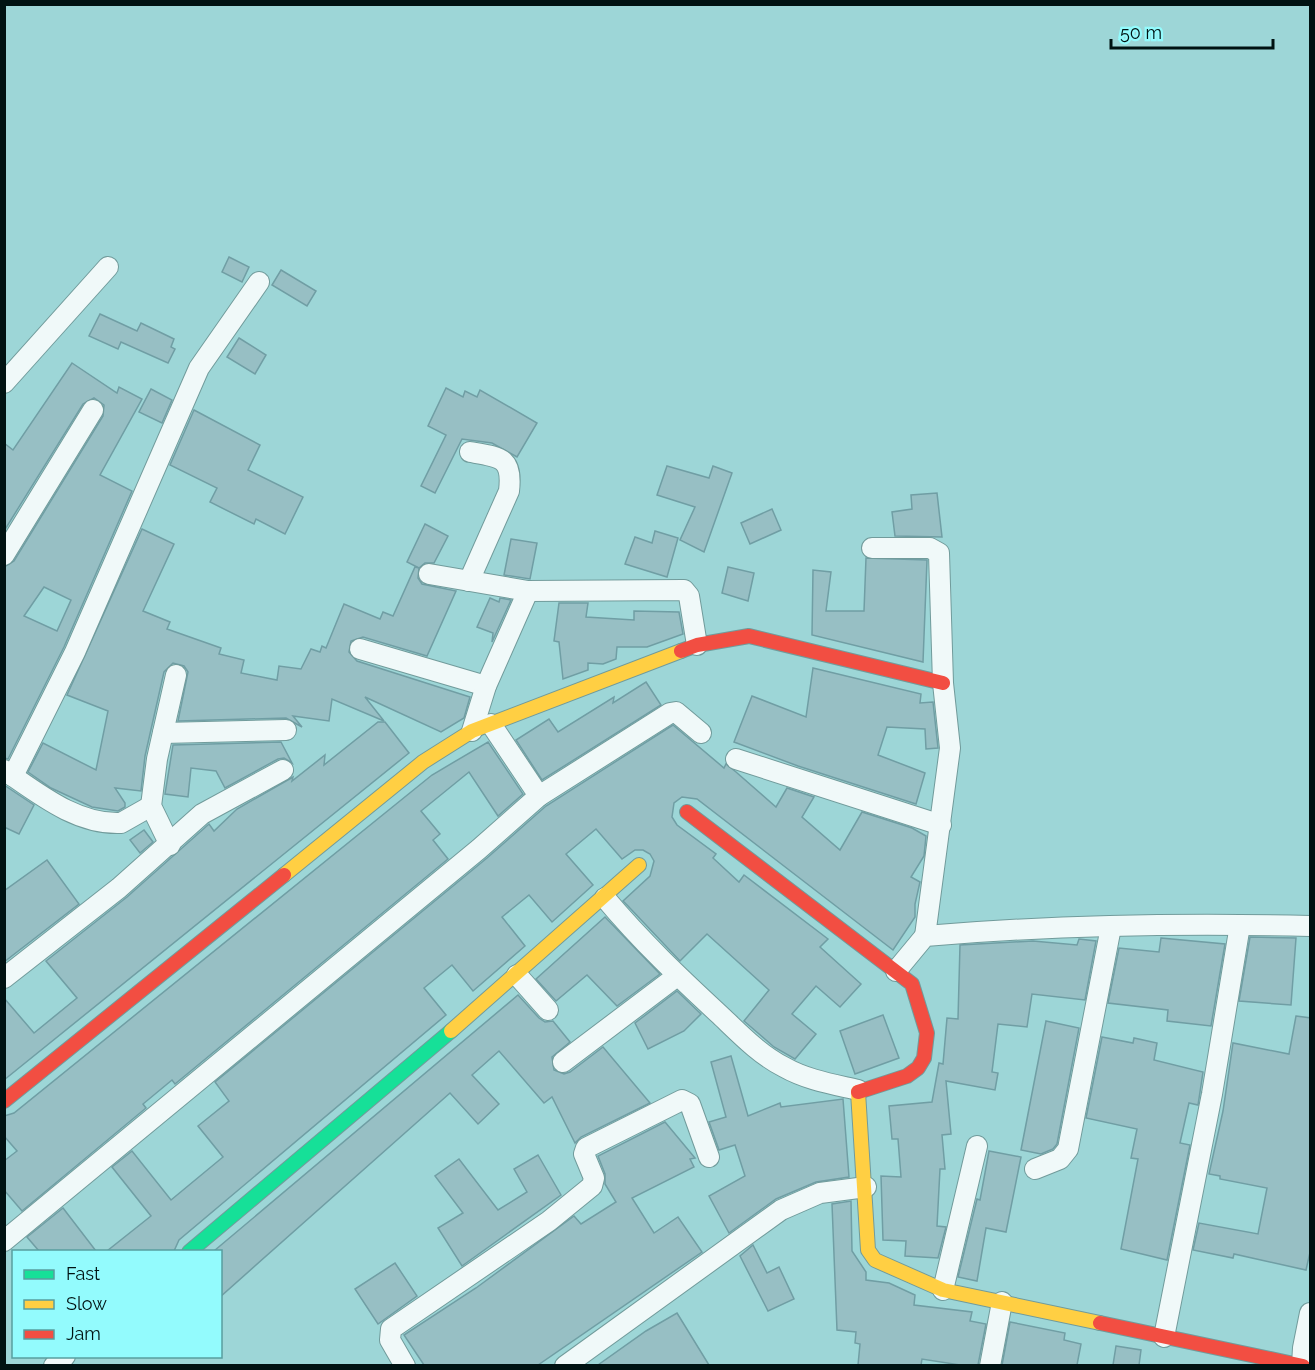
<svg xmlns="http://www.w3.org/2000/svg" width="1315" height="1370" font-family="Raleway,sans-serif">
	<rect width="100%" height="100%" fill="#9dd6d7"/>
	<!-- building -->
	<g fill="#97bfc4" stroke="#709ea4" stroke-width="1.5" fill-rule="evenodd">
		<path d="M229,257L249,267L242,282L222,272Z"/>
		<path d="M281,270L316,291L307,306L272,285Z"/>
		<path d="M100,314L137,331L141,323L174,339L171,347L175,349L168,363L121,342L118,349L89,336Z"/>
		<path d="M239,338L266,355L255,374L227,357Z"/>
		<path d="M72,363L117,393L119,387L142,399L100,475L132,491L64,647L8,759L4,758V567L14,561L103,416L104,405L94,398L83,404L4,531V443L13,450ZM44,587L71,600L57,631L24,616Z"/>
		<path d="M446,388L463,397L465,391L477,397L480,390L537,423L517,457L492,443L462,439L435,493L421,486L446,435L428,426Z"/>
		<path d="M151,389L172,400L162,423L139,412Z"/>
		<path d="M194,410L260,445L248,470L303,497L285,534L256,519L254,524L210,502L217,488L170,465Z"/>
		<path d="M667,466L709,478L713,466L732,473L704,552L680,540L695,507L657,495Z"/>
		<path d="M937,493L942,537L895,536L892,512L912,509L911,495Z"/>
		<path d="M772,509L781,530L750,544L741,523Z"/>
		<path d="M425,524L448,536L434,563H425L419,568L407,562Z"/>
		<path d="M142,529L174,544L143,611L170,622L167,629L221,648L219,654L244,660L241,673L277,680L279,666L301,669L311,649L320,652L322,646L326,648L344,604L380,619L383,612L393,616L415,567L419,568L418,578L422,584L456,591L427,656L363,637L351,641L349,652L357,661L470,697L464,718L441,732L365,697L384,721L332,699L329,721L293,716L302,727L286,718L178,721L188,672L184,666L173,663L164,672L145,756L141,791L115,788L125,803V807L118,811L92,807L51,788L28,772L43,743L96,770L108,711L67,695Z"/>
		<path d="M655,531L678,538L667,577L625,564L635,537L652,543Z"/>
		<path d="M511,539L537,543L530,579L504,575Z"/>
		<path d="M866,558L927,560L923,662L812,635L813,570L831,572L826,611H864Z"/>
		<path d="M728,567L754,573L748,601L722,593Z"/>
		<path d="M490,598L499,602L500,598L511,600L492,642L493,633L477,627Z"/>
		<path d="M559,603H588L586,617L634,620V611L679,612L683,634L647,647H617L616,659L603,664L588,663V670L563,679L559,642L554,641Z"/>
		<path d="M813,668L921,694L920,703L933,702L938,748L926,749L925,729L887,727L878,755L925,773L916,804L798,766L734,742L752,696L806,717Z"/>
		<path d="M646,682L661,705L542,780L516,740L549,719L558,732L614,697L613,703Z"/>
		<path d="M378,722H385L409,753L4,1080V998L34,1033L77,998L46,961L127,897L209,824L214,831L237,809L293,777L292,781L325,755L324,765Z"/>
		<path d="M673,725L724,768L726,764L736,772L776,807L787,788L814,797L802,817L840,850L862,812L912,828L926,836L924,856L911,877L920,882L915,904V917L893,950L697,799L682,797L674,803L672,817L677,825L716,854L713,858L739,882L744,875L828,939L820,947L861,984L840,1007L816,986L792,1014L816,1034L795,1059L774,1047L744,1021L769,990L748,971L707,934L680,961L628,906L623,901L650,876L654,861L650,854L643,850H635L622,859L596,829L566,854L593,885L552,922L529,895L502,917L525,946L473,991L452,965L424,988L446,1015L179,1240L174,1251H107L151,1216L112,1167L132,1151L171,1200L223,1157L198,1126L229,1101L215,1082L487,858L546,806Z"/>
		<path d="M281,742L292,763L284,758L278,759L225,788L216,771L191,768L188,797L165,794L173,745Z"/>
		<path d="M488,742L523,794L498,816L469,772L421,811L440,834L433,840L448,859L175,1084L172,1080L143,1104L146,1108L22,1211L4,1190V1161L17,1151L4,1136V1116L14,1113L432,775Z"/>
		<path d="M4,785L34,805L19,834L4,827Z"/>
		<path d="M144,830L153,842L140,853L130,840Z"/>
		<path d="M47,860L79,904L4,962V891Z"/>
		<path d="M605,917L660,974L617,1006L587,975L556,1001L536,979Z"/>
		<path d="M1250,937L1296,938L1291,1005L1239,1001Z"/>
		<path d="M1161,938L1225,944L1211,1026L1167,1021L1168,1010L1108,1003L1119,948L1159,952Z"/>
		<path d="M1079,939L1096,941L1085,1000L1032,994L1027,1027L998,1024L992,1072L998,1073L995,1090L946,1081L951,1134L942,1135L945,1169H940L937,1226L946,1227L938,1258L905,1256L906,1241L883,1240L881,1176L901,1177L898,1139H892L889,1106L932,1102L939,1063L943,1064L947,1018L958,1019L960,945L1033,941L1077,945Z"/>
		<path d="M677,991L701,1014L684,1031L648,1049L635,1023Z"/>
		<path d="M518,995L539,1018L545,1022L553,1021L570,1042L552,1057L554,1070L564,1074L570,1072L603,1047L650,1103L581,1137L575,1143L552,1097L544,1103L499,1051L472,1075L499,1104L478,1124L450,1093L220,1297V1251H214Z"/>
		<path d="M883,1015L899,1058L855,1074L840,1031Z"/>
		<path d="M1296,1016L1311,1018V1248L1306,1270L1234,1254L1233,1258L1193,1250L1199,1223L1258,1234L1267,1188L1220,1179V1176L1209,1174L1223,1111L1233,1043L1289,1054Z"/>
		<path d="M1046,1021L1079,1028L1057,1144L1053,1149L1041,1154L1021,1150Z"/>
		<path d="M1102,1037L1133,1043L1134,1038L1157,1043L1154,1060L1203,1072L1198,1105L1189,1103L1180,1143L1190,1145L1167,1260L1121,1249L1138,1159L1131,1158L1137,1129L1086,1118Z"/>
		<path d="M731,1056L748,1116L780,1103L781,1107L843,1099L849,1177L816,1182L776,1199L729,1233L709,1196L745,1176L735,1145L719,1150L709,1122L726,1117L711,1062Z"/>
		<path d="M665,1122L695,1158L690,1159L694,1167L632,1198L654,1233L678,1217L702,1252L538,1365H424L404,1335L476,1288L574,1216L581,1224L616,1202L605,1184V1174L598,1156Z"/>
		<path d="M989,1151L1021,1157L1006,1232L986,1228L977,1281L958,1277L977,1199L980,1200Z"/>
		<path d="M538,1155L561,1195L462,1266L438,1228L463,1213L435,1176L459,1159L498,1210L527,1192L514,1169Z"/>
		<path d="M851,1201L852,1251L866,1272V1280L889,1283L915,1295L914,1305L972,1312L970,1321L986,1324L978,1365H960L922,1359L921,1365H858L860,1344L855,1343L856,1332L837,1330L832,1204Z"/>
		<path d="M63,1208L96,1251H39L27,1237Z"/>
		<path d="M753,1245L767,1273L779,1267L794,1299L768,1311L740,1256Z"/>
		<path d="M395,1263L417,1296L378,1324L355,1289Z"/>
		<path d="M677,1313L709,1365H598L646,1331Z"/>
		<path d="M1010,1322L1065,1333L1064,1340L1081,1344L1077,1365H1002Z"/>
		<path d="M1116,1346L1141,1350L1139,1365H1113Z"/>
	</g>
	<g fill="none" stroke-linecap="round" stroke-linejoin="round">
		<!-- street casing -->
		<g stroke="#719b9b" stroke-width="22">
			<g id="street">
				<path d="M4,383L108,267"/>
				<path d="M872,548H930L939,553L943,683L950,748L925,936"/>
				<path d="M4,555L93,410"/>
				<path d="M429,574L528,591L684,590L689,596L697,645"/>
				<path d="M469,581L509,491C513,457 500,457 470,452"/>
				<path d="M360,649L486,686"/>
				<path d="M491,724L539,796"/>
				<path d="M472,731L486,686L528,591"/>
				<path d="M163,733L286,730"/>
				<path d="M736,759L941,825"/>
				<path d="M4,770C39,794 77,825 121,823L151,806"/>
				<path d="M13,776L75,652L199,368L259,282"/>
				<path d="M170,845L151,806L157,759L176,675"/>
				<path d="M605,898C641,941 680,978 720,1015C740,1034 760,1055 784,1067C807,1080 832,1084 858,1090"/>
				<path d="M896,971L925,936C1053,925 1183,923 1310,926"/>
				<path d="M517,975L548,1010"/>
				<path d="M4,978L119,888L202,814L283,770"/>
				<path d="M563,1062L677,976"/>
				<path d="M1035,1169L1060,1159L1068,1149L1111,927"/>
				<path d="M4,1241L479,849L539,796L670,713L676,712L701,733"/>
				<path d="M943,1290L977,1146"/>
				<path d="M1164,1337L1212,1094L1240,925"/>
				<path d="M1302,1365L1303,1348L1310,1313"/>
				<path d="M54,1366L65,1356"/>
				<path d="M405,1366L390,1340L391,1329L549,1221L592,1186L594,1178L584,1154L586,1148L682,1100L690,1104L709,1157"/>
				<path d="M565,1366L781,1210L820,1193L866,1187"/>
				<path d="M990,1366L1002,1302"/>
			</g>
		</g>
		<!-- fast casing -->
		<g stroke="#719b9b" stroke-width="16">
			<path id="fast" d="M189,1252L451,1031"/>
		</g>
		<!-- slow casing -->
		<g stroke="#719b9b" stroke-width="16">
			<g id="slow">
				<path d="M284,875L423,762L472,731L681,651"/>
				<path d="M451,1031L639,865"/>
				<path d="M858,1092L868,1250L875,1260L943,1290L1100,1323"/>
			</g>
		</g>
		<!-- jam casing -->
		<g stroke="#719b9b" stroke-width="16">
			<g id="jam">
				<path d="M681,651L697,645L749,636L943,683"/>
				<path d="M687,812L912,984L927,1033L924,1058L918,1068L907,1076L858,1092"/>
				<path d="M4,1101L284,875"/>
				<path d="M1100,1323L1303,1366"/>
			</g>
		</g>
		<!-- street -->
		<use href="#street" stroke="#f0f9f9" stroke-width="20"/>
		<!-- fast -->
		<use href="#fast" stroke="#16e098" stroke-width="14"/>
		<!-- slow -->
		<use href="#slow" stroke="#ffcf43" stroke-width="14"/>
		<!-- jam -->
		<use href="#jam" stroke="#f24e42" stroke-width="14"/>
	</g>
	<!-- border -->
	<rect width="1315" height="1370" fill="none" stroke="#001212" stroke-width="12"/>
	<!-- legend -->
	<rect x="12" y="1250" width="210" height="108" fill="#93fbfd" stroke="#589e9f" stroke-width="1.5"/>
	<rect x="24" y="1270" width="30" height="9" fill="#16e098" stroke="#589e9f" stroke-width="1.5"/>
	<text x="66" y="1280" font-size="18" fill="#001212">Fast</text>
	<rect x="24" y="1300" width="30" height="9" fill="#ffcf43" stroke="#589e9f" stroke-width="1.5"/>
	<text x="66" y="1310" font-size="18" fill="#001212">Slow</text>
	<rect x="24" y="1330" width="30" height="9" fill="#f24e42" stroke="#589e9f" stroke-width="1.5"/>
	<text x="66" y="1340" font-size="18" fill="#001212">Jam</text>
	<!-- scale -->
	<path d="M1111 39v9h162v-9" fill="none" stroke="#001212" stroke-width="3"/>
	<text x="1120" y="39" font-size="18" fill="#001212" stroke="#93fbfd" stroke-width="4.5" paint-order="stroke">50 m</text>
</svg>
